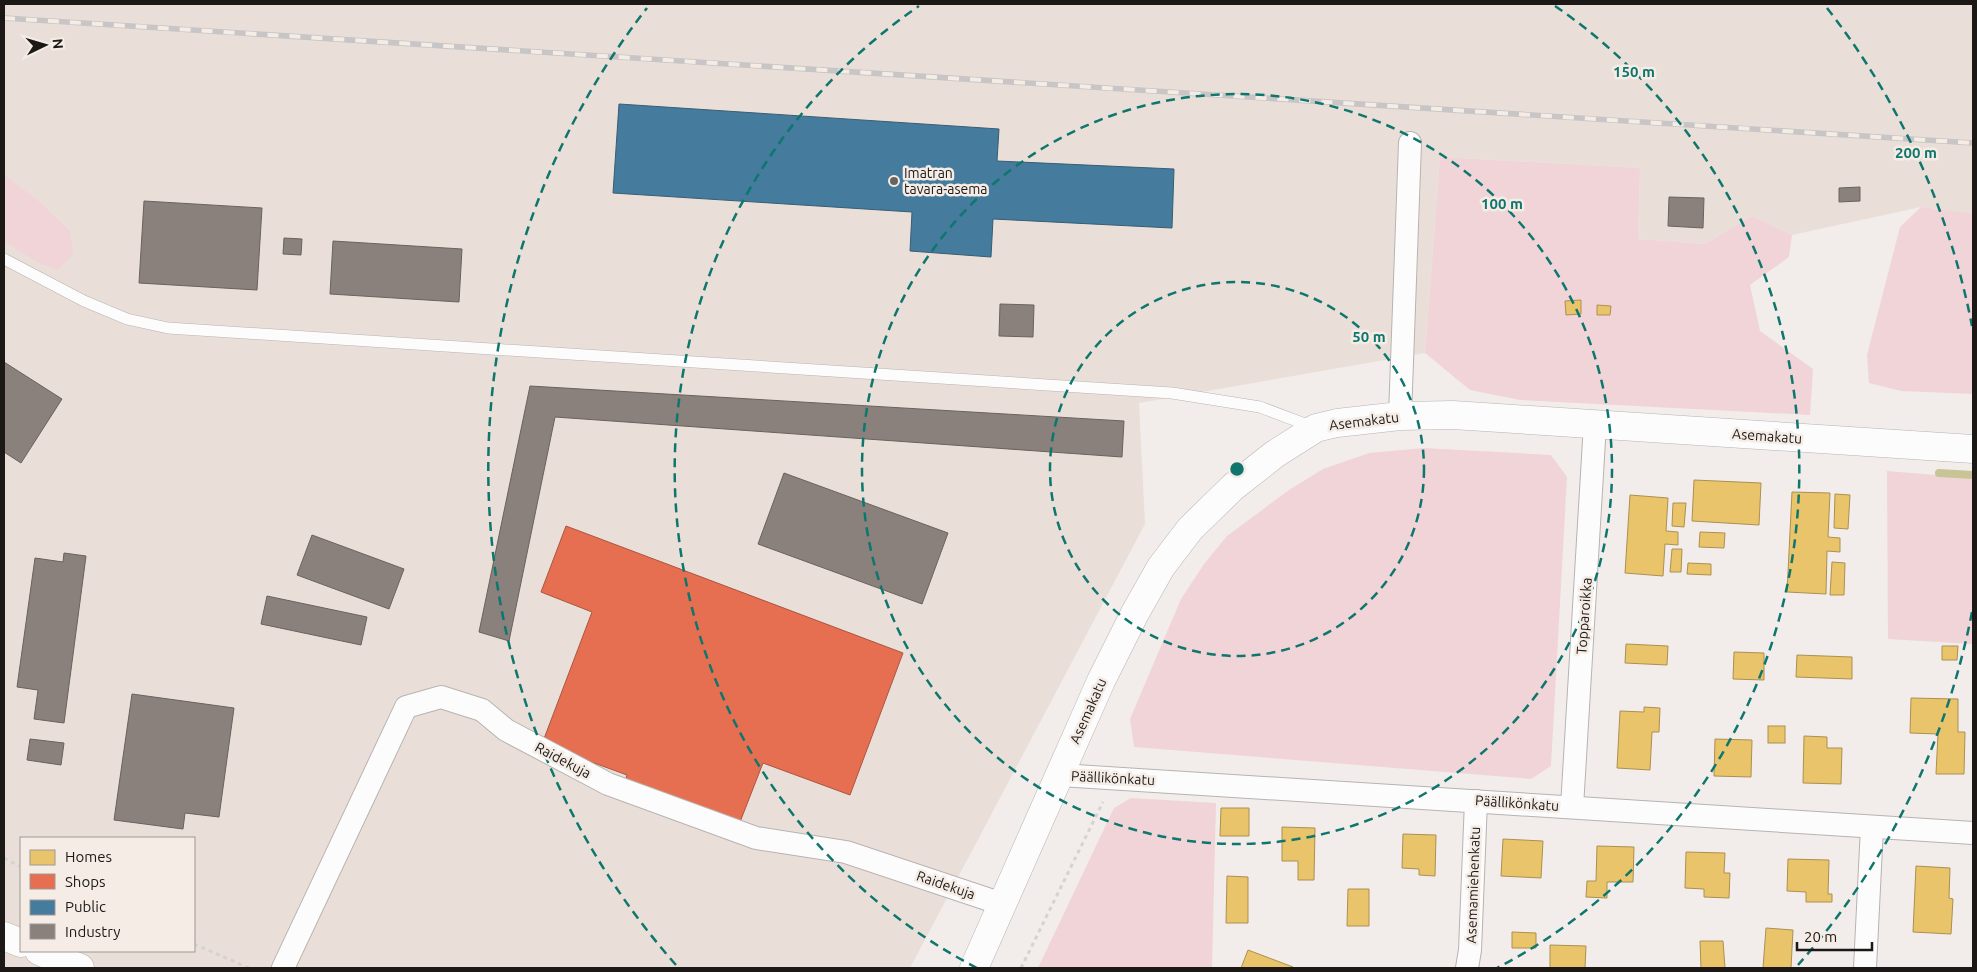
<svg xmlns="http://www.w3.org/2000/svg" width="1977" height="972" font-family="Ubuntu,sans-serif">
	<rect width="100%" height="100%" fill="#f2edea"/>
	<!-- built -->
	<path fill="#e9dfd8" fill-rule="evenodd" d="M4,4H1973V213L1921,207L1792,235L1752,216L1705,244L1638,239L1640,168L1440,157L1425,353L1139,403L1145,524L910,968H4ZM21,838H194V951H21Z"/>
	<!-- green -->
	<g fill="#f1d4d8">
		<path d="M1440,157L1640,168L1638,239L1705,244L1752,216L1792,235L1789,257L1750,285L1760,331L1813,369L1810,415L1520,400L1470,390L1425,353Z"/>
		<path d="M4,175L35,198L70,231L73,254L58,270L35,261L4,241Z"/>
		<path d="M1921,207L1973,213V394L1901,391L1869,383L1867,355L1900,227Z"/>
		<path d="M1424,448L1551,455L1567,477L1551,766L1531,779L1134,747L1130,719L1181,599L1204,564L1227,536L1289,490L1323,469L1369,453Z"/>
		<path d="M1887,471L1973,478V644L1888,639Z"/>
		<path d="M1131,798L1216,803L1212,968H1038L1114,808Z"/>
	</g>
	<!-- homes -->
	<g fill="#e9c46a" stroke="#ab9051">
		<path d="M1581,300V314L1566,315L1565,301Z"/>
		<path d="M1597,305L1611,306L1610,315H1597Z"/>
		<path d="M1694,480L1761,483L1759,525L1692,521Z"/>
		<path d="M1792,492L1830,493L1828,537L1840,538V552L1827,551L1826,594L1787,592Z"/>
		<path d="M1835,494L1850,495L1848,529L1834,528Z"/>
		<path d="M1630,495L1668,498L1666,531L1678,532V545L1665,544L1663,576L1625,573Z"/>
		<path d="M1673,503H1686L1684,527L1672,526Z"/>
		<path d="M1700,532L1725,533L1724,548L1699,547Z"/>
		<path d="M1672,549H1682L1681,572H1670Z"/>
		<path d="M1832,562L1845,563L1844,595H1830Z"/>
		<path d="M1688,563L1711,564V575L1687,574Z"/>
		<path d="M1626,644L1668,646L1667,665L1625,663Z"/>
		<path d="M1942,646H1958L1957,660H1942Z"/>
		<path d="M1734,652L1764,653V680L1733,679Z"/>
		<path d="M1797,655L1852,657V679L1796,677Z"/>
		<path d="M1911,698L1958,699V732H1965L1964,774H1936L1938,734L1910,733Z"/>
		<path d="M1644,707L1660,708L1659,732H1652L1650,770L1617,768L1620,711L1644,712Z"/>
		<rect x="1768" y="726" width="17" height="17"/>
		<path d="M1804,736L1827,737V748H1842L1841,784L1803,783Z"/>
		<path d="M1715,739L1752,740L1751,777L1714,776Z"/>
		<path d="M1221,808H1249V836H1220Z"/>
		<path d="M1282,827L1315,828L1314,880H1298V861H1282Z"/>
		<path d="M1403,834L1436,835L1435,876L1419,875V869L1402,868Z"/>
		<path d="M1503,839L1543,841L1541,878L1501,876Z"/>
		<path d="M1597,846L1634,847L1633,882H1607V898L1586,897L1587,881H1596Z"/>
		<path d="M1686,852L1725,853L1724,873H1730L1729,898L1704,897V889L1685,888Z"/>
		<path d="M1788,859L1829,860L1828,894H1832V902H1806V892L1787,891Z"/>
		<path d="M1916,866L1950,868L1949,898L1953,899L1951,934L1913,932Z"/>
		<path d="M1227,876L1248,877V923H1226Z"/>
		<path d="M1348,889H1369V926H1347Z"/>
		<path d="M1766,928L1793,930L1791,968H1763Z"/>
		<path d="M1512,932L1536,933V948H1512Z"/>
		<path d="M1700,941H1723L1725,968H1701Z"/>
		<path d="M1550,945L1586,946L1585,968H1550Z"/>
		<path d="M1248,950L1293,967V968H1241Z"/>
	</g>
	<!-- shops -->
	<path fill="#e76f51" stroke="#aa553f" d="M566,526L903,653L850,795L763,763L740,822L626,779L627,775L542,744L592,612L541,592Z"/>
	<!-- public -->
	<path fill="#457b9d" stroke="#385d74" d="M619,104L999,129L997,161L1174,169L1172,228L993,219L991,257L910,251L912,212L613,193Z"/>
	<!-- industry -->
	<g fill="#8a817c" stroke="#69625d">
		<path d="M1860,187V201L1839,202V188Z"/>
		<path d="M1669,197L1704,198L1703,228L1668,226Z"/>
		<path d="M144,201L262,208L257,290L139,283Z"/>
		<path d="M284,238L302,239L301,255L283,254Z"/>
		<path d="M333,241L462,249L459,302L330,294Z"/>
		<path d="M1000,304L1034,305L1033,337L999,336Z"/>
		<path d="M4,362L62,399L21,463L4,452Z"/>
		<path d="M530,386L1124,421L1122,457L555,417L509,641L479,632Z"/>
		<path d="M784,473L948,533L922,604L758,544Z"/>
		<path d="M312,535L404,569L389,609L297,575Z"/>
		<path d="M64,553L86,556L64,723L34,719L38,690L17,687L35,558L63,562Z"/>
		<path d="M267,596L367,617L361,645L261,624Z"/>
		<path d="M132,694L234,708L219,817L185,813L183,829L114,820Z"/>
		<path d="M30,739L64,743L61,765L27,760Z"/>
	</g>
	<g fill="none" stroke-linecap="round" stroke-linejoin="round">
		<!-- stream -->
		<path stroke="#c7c596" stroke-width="8" d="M1939,473L1973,475"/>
		<!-- service casing -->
		<g stroke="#b7b3b1" stroke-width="12">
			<path id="service" d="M4,259L84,301L127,319L168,328L1172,393L1260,407L1313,427"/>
		</g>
		<!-- minor casing -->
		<g stroke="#b7b3b1" stroke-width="24">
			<g id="minor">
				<path d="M1400,416L1410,143"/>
				<path d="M1060,775L1973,833"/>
				<path d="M1572,807L1595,424"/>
				<path d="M283,968L406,707L441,697L482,710L506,730L608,784L756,838L846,852L1002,904"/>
				<path d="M1467,968L1470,950L1476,801"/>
				<path d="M1865,968L1872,827"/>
			</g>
		</g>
		<!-- tertiary casing -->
		<g stroke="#b7b3b1" stroke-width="29">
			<path id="tertiary" d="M974,968L1101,681L1135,613L1161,567L1190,529L1233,487L1275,454L1316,428L1337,423L1400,416L1453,415L1973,449"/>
		</g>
		<!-- secondary casing -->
		<g stroke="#b7b3b1" stroke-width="29">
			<g id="secondary">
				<path d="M4,936L21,943"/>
				<path d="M39,951L80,968"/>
			</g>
		</g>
		<!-- path -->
		<g stroke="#d4d3d1" stroke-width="3" stroke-dasharray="4 4" stroke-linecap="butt">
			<path d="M4,858L21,867"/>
			<path d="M194,944L249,968"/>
			<path d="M1021,968L1103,802"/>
		</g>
		<!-- service -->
		<use href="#service" stroke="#fdfcfc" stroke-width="11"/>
		<!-- minor -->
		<use href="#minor" stroke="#fdfcfc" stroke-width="22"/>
		<!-- tertiary -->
		<use href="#tertiary" stroke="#fdfcfc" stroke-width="28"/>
		<!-- secondary -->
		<use href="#secondary" stroke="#fdfcfc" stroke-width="28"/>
		<!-- rail casing -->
		<g stroke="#c7c5c5" stroke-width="5.5">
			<path id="rail" d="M4,18L1973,143"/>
		</g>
		<!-- rail -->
		<use href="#rail" stroke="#f5ece6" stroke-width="4" stroke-dasharray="11" stroke-linecap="butt"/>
	</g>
	<!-- distance rings -->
	<g fill="none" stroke="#0f766e" stroke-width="2.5" stroke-dasharray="9 6">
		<circle cx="1237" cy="469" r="187"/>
		<circle cx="1237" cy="469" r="375"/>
		<path d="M977 968A562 562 0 0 1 919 6M1555 6A562 562 0 0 1 1497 968"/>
		<path d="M1972 612A749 749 0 0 1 1798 965M676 965A749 749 0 0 1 647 8M1827 8A749 749 0 0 1 1972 326"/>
	</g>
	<!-- markers -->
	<circle fill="#666360" stroke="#f5ece6" stroke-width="2" cx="894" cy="181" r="5"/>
	<g text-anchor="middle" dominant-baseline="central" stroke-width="5" stroke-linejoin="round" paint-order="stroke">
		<!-- poi labels -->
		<g font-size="14" fill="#1b1816" stroke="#f5ece6" text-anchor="start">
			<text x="904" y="173">Imatran<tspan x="904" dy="16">tavara-asema</tspan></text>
		</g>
		<!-- street labels -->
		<g font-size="14" fill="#1b1816" stroke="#f5ece6">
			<text transform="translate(1364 421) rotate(-7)">Asemakatu</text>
			<text transform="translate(1767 436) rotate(4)">Asemakatu</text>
			<text transform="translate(1584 616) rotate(-86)">Topparoikka</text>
			<text transform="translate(1088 711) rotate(-66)">Asemakatu</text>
			<text transform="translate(563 760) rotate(28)">Raidekuja</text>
			<text transform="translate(1113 778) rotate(3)">Päällikönkatu</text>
			<text transform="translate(1517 803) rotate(4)">Päällikönkatu</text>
			<text transform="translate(946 885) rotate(19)">Raidekuja</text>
			<text transform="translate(1473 885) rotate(-88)">Asemamiehenkatu</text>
		</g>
	</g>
	<circle cx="1237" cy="469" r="8" fill="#0f766e" stroke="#f5ece6" stroke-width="2.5"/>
	<g font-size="15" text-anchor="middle" font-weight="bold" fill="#0f766e" stroke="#f5ece6" stroke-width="5" stroke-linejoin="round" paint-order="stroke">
		<text x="1634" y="77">150 m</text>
		<text x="1916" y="158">200 m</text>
		<text x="1502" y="209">100 m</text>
		<text x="1369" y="342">50 m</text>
	</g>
	<!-- border -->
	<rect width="1977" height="972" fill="none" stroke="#1b1816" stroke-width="10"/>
	<!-- legend -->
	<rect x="20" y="837" width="175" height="115" fill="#f5ece6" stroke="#9e9793"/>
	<rect x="30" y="850" width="25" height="15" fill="#e9c46a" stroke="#9e9793"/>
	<text x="65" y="862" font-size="15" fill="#1b1816">Homes</text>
	<rect x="30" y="874" width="25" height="15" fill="#e76f51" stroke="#9e9793"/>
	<text x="65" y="887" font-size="15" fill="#1b1816">Shops</text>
	<rect x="30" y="900" width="25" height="15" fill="#457b9d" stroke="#9e9793"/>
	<text x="65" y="912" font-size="15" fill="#1b1816">Public</text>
	<rect x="30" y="924" width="25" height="15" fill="#8a817c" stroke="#9e9793"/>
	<text x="65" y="937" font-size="15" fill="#1b1816">Industry</text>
	<!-- north arrow -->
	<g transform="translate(45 45) rotate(85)" stroke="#f5ece6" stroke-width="4" paint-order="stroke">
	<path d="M0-4L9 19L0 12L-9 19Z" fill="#1b1816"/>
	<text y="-8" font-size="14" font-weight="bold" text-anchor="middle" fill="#1b1816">N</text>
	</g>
	<!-- scale -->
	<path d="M1797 942v8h75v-8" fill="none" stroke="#1b1816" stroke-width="2.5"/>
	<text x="1804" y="942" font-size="15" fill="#1b1816" stroke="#f5ece6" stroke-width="4" paint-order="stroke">20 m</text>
</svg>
